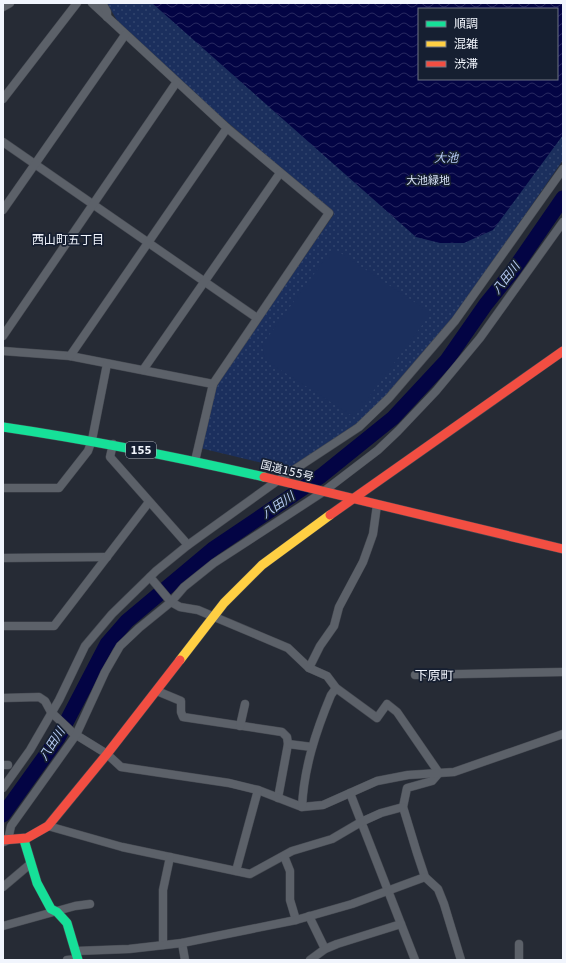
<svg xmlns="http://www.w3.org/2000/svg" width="566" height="963" font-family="'DejaVu Sans','Noto Sans JP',sans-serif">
	<defs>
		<pattern id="park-dots" width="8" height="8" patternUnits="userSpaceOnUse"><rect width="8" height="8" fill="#1b2f5d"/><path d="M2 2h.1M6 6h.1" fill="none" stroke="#31446d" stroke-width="1.8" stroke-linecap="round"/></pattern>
		<pattern id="water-waves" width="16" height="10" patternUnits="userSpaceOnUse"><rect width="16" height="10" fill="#030444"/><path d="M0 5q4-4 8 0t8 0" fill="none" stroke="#282960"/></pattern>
	</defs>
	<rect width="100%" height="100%" fill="#262b35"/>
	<!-- park -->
	<path fill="url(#park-dots)" fill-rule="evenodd" d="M107,3H563V160L455,316L387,396L357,426L292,470L200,448L212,398L220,379L334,214L183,84L119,24ZM419,9H557V79H419Z"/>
	<!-- garden -->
	<path fill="#1b2f5d" d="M333,248L431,313L354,417L265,360L262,345Z"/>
	<!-- water -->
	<path fill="url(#water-waves)" fill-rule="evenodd" d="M152,3H563V135L493,230L464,243H440L416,237ZM419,9H557V79H419Z"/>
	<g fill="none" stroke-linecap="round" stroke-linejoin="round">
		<!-- river -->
		<path stroke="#030444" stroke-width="15" d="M3,815L58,738L107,644L127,621L213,549L321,476L393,418L447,360L486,304L512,272L563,198"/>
		<!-- street casing -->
		<g stroke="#454951" stroke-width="9">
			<g id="street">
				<path d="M92,3L227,128L329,213L213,384L195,461"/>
				<path d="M102,3L107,12V17"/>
				<path d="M3,7L10,3"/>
				<path d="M3,99L77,3"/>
				<path d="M3,142L257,318"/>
				<path d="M3,210L125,35"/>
				<path d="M3,336L176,83"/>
				<path d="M3,351L70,356L213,384"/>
				<path d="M70,356L227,128"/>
				<path d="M143,370L280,173"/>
				<path d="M113,444L110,457L188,545"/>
				<path d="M3,488H59L88,451L92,440L107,364"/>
				<path d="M3,558L107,557"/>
				<path d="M150,577L171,602L180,607L198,610L288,648L309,668L327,676L336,688L377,718L387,704L397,712L439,773L432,781L407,788L403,807L417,853L425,877L438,889L444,904L461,960"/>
				<path d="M3,626H54L149,502"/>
				<path d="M309,668L320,646L334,626L339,607L363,562L373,534L377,505"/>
				<path d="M415,675L563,672"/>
				<path d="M157,691L181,701V712L183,717L282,732L287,737L288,744L278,798"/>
				<path d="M3,698L39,697L45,701L51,712L73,733L107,754L121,767L229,783L258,790L302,807L323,805L377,781L408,775L454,772L563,734"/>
				<path d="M240,726L245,704"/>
				<path d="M288,744L312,747"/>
				<path d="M3,765H8"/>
				<path d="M3,788L30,750L59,700L85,646L112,614L156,571L188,545L277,481L359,427L389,398L455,321L563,169"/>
				<path d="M350,793L415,960"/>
				<path d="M302,807C304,767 316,731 331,695L336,688"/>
				<path d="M48,826L122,847L250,874L292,851L332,839L361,822L381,813L403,807"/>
				<path d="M4,842L8,840L11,826L76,735L105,672L120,646L139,628L171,602L184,587L214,563L323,492L378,450L398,431L436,391L480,338L563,222"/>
				<path d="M284,856L290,871V900L296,920"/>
				<path d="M236,871L258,790"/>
				<path d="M3,887L29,865"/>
				<path d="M309,916L325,949"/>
				<path d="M3,926L75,906L90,904"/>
				<path d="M182,943L185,960"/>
				<path d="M519,944V960"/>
				<path d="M163,945V890L170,857"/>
				<path d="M76,951L129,949L182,943L296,920L352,904L425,877"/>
				<path d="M67,960L78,959"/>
				<path d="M310,960L325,949L337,944L401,924"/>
			</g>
		</g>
		<!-- fast casing -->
		<g stroke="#454951" stroke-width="10">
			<g id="fast">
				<path d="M3,427C91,440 177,457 264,477"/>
				<path d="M24,840L37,883L51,909L57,912L67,923L78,960"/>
			</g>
		</g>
		<!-- slow casing -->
		<g stroke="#454951" stroke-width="10">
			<path id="slow" d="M180,660L224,603L262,565L330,515"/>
		</g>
		<!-- jam casing -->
		<g stroke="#454951" stroke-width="10">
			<g id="jam">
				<path d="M264,477L563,549"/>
				<path d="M330,515L563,351"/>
				<path d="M3,840L27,838L48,826L107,754L180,660"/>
			</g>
		</g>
		<!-- street -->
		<use href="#street" stroke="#5c6169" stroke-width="8"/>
		<!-- fast -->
		<use href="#fast" stroke="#16e098" stroke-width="9"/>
		<!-- slow -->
		<use href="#slow" stroke="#ffcf43" stroke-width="9"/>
		<!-- jam -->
		<use href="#jam" stroke="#f24e42" stroke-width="9"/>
	</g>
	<g text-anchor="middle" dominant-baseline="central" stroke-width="3.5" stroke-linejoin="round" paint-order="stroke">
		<!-- shield labels -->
		<rect fill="#161f31" stroke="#afb5c0" stroke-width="1" x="126" y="442" width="30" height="16" rx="3"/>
		<g font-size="10" font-weight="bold" fill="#f1f5fd">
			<text x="141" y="450">155</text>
		</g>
		<!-- park labels -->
		<g font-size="11" fill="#d6e0f5" stroke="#161f31">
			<text x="428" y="180">大池緑地</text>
		</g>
		<!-- street labels -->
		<g font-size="11" fill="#f1f5fd" stroke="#161f31">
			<text transform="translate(287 471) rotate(14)">国道155号</text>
		</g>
		<!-- water labels -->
		<g font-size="12" font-style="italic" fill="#b8cdf6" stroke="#161f31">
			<text x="446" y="158">大池</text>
			<text transform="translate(506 278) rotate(-52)">八田川</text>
			<text transform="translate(278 505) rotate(-34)">八田川</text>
			<text transform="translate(52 744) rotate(-57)">八田川</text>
		</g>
		<!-- neighbourhood labels -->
		<g font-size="12" fill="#f1f5fd" stroke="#161f31">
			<text x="68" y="240">西山町五丁目</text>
		</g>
		<!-- quarter labels -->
		<g font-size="13" fill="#f1f5fd" stroke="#161f31">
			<text x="434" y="675">下原町</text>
		</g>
	</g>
	<!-- border -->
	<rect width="566" height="963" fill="none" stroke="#f1f5fd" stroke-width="8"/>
	<!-- legend -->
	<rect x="418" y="8" width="140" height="72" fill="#161f31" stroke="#6e7583"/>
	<rect x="426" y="21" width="20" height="6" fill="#16e098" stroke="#6e7583"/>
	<text x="454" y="28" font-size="12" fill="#f1f5fd">順調</text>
	<rect x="426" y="41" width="20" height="6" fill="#ffcf43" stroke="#6e7583"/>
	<text x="454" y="48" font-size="12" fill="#f1f5fd">混雑</text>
	<rect x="426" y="61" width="20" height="6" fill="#f24e42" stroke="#6e7583"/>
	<text x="454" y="68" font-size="12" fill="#f1f5fd">渋滞</text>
</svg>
